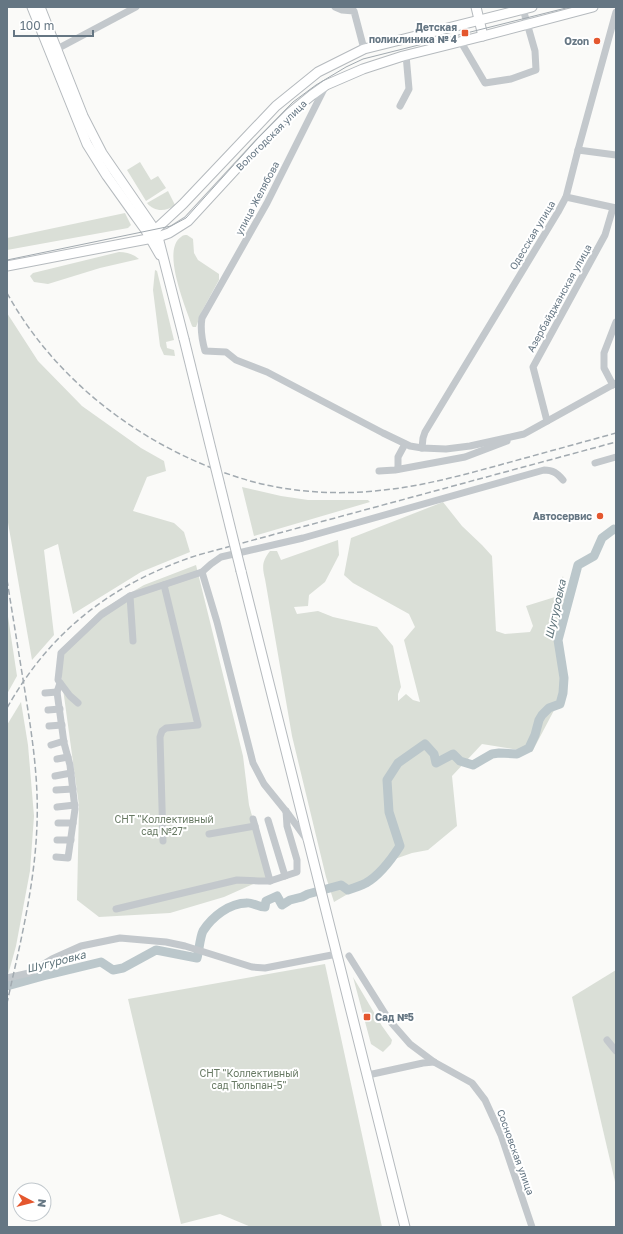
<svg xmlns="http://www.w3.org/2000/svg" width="623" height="1234" font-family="'Golos Text',sans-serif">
	<rect width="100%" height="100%" fill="#fafaf8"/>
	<!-- green -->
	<g fill="#dadfd7">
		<path d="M140,162L151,180L158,176L166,188L146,201L127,170Z"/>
		<path d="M168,191L175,205C166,212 154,212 147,203Z"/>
		<path d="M125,213L131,225L128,228L7,250V238Z"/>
		<path d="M187,235L193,239L194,253L198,260L219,274V280L202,311L196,327H193L192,326C186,308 161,250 181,237C183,235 185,235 187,235Z"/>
		<path d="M119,252C127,252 133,254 139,259L100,268L48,284L34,282L30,276L33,273Z"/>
		<path d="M155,270L157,271L174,340L166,342L167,348L174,350L175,356L164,355L160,346L153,290Z"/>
		<path d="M7,313L38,361L82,406L141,448L164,461L166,471L147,477L133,511L174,523L184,532L190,552L141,572L73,614L58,544L44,550L54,635L32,660L7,517Z"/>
		<path d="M242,487L281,496L308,500H368L370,502L254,536Z"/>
		<path d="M443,502L462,526L482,545L492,556L496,631L505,634L530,632L533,626L526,606L555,597L563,576L567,607L555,648L565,660L560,699L532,752L482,744L452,776L457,826L428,850L412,853L392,860L377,877L334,902L326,877L292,736L265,579C262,567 262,561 270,551H277L281,560L338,540L339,555L325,582L309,595L308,606L294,607L297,614L318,611L333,617L377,627L393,646L401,687L398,694V701L406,694L413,700L420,702L404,640L415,627L409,614L353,583L344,575L351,538Z"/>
		<path d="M196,565L243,756L249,805L269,877L224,897L170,913L99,917L77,900L79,806L58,652L101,610L144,585Z"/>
		<path d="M7,610L17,676L7,694Z"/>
		<path d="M21,702L28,745L34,816L30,871L16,946L8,975H7V725Z"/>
		<path d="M325,964L382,1227H251L220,1214L181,1224L128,999Z"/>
		<path d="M616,970V1186L572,997Z"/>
		<path d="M353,977L382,1026L392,1040L391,1044L383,1052L371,1044Z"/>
	</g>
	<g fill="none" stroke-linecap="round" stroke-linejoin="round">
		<!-- river -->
		<path stroke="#bbc7cb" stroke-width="9" d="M7,986L43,976L101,962L113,970L123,968L156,950L197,958C199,951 200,937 203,931C212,917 229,903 247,903C251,902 259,907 265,907L266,901L277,896L282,905L290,900L302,897L308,894L341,885L348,890C354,888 360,886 366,883C380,875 391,860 400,846L389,812L387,780L398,763L425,744L434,754L436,763L453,754L460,761L473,765L492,754L499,753L517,754L529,748L535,735L539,720L542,715L549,708L560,704L563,693L564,678L558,640L578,565L594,556L602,538L614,529L616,530"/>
		<!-- major casing -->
		<g stroke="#b5babe" stroke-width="11">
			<g id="major">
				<path d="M32,7L87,144L107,176L132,211L145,229L160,255"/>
				<path d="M40,7L83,116L102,153L155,230L158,237L184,339"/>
				<path d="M476,7L483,36"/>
				<path d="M150,238L155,230L183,204L276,106L318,72L364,49L532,7"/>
				<path d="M7,266L158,237L169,233L188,221L258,145L290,113L312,95L326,85L363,69L403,56L483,36L593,7"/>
				<path d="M241,571L405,1227"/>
			</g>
		</g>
		<!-- minor -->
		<g stroke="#c3c8cc" stroke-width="7">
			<path d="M335,7L342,10L354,11L364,49"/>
			<path d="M461,42L485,83L511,79L536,70L535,51L523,9"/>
			<path d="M57,49L136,7"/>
			<path d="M326,85L267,203L202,318C200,329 202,340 205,351L226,352L236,360L267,372L383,433L410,446L422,448L446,449L470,446L524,434L616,383"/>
			<path d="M400,106L409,89L406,55"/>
			<path d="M578,150L616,155"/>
			<path d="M566,197L616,208"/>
			<path d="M613,385L604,368V353L616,322"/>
			<path d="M547,421L533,367L605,235L613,208"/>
			<path d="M422,448L423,438L425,432L558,212L566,197L578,150L616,12"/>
			<path d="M595,463L616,457"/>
			<path d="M398,469V457L405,444"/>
			<path d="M379,471L395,470L465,457L507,441"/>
			<path d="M202,572L217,622L253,763L264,784L289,815L307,840"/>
			<path d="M133,641L130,596L202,572L211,564L221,557L303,538L544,470C553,470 557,473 563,480"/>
			<path d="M45,693L57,692"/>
			<path d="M78,703L70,696L58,680L61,653L101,615L130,596"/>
			<path d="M48,710L60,709"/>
			<path d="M49,726L62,725"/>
			<path d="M51,745L64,741"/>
			<path d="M57,759L68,757"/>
			<path d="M55,776L71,773"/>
			<path d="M56,790L73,789"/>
			<path d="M57,807L75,805"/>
			<path d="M253,819L270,881L297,872V860L287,826L286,811"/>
			<path d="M268,820L285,876"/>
			<path d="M58,823H73"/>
			<path d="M209,834L255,826"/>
			<path d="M57,840H71"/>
			<path d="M163,841L160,737L162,731L166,728L198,725L164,585"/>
			<path d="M56,857L68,858L75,809L70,765L64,743L57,692L60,683"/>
			<path d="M116,909L237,880L259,881H270"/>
			<path d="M349,956L389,1020L410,1044L434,1062L472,1083L485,1100L501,1135L532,1227"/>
			<path d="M7,978L29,973L52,959L81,946L120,938L166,942L185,946L252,967L265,968L337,954"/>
			<path d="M607,1040L616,1051"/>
			<path d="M368,1075L423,1063L434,1062"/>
		</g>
		<!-- major -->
		<use href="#major" stroke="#fff" stroke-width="9"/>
		<!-- tram -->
		<path stroke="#a2aab0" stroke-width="1" d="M7,260L171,226L186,218L258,138L293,102L316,85L346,67L363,59L570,7"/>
		<!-- rail -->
		<g stroke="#a2aab0" stroke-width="1.5" stroke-dasharray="6 3" stroke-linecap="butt">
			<path d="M7,293C55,380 140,445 234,476C281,492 335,496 384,490C422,486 459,476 496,466C536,455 576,444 616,433"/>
			<path d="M7,580C12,611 17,642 22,673C30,723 39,773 37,824C35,885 20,944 7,1003"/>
			<path d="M7,708C51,630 113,583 198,555L616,442"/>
		</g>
		<!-- major-bridge casing -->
		<g stroke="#b5babe" stroke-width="11" stroke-linecap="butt">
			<path id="major-bridge" d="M184,339L241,571"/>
		</g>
		<!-- major-bridge -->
		<use href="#major-bridge" stroke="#fff" stroke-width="9"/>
	</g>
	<!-- markers -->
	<g fill="#e4572e" stroke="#fff" stroke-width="1.5">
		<rect x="461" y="29" width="8" height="8" rx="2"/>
		<circle cx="597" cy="41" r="4"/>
		<circle cx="600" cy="516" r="4"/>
		<rect x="363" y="1013" width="8" height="8" rx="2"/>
	</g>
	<g text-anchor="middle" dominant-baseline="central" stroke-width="4" stroke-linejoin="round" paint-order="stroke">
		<!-- poi labels -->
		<g font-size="10" font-weight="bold" fill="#657683" stroke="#fff" text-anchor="end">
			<text x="457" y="27">Детская<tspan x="457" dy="12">поликлиника № 4</tspan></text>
			<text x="589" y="41">Ozon</text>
			<text x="592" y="516">Автосервис</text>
			<text x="375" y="1017" text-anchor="start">Сад №5</text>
		</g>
		<!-- street labels -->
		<g font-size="10" fill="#657683" stroke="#fff">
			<text transform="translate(271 135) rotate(-45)">Вологодская улица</text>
			<text transform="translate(257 198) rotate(-62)">улица Желябова</text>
			<text transform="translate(532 235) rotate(-59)">Одесская улица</text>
			<text transform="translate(559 298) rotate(-61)">Азербайджанская улица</text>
			<text transform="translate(516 1152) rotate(70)">Сосновская улица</text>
		</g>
		<!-- park labels -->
		<g font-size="10" fill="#687a64" stroke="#fff">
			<text x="164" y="819">СНТ "Коллективный<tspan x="164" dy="12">сад №27"</tspan></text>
			<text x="249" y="1073">СНТ "Коллективный<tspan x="249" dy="12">сад Тюльпан-5"</tspan></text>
		</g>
		<!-- water labels -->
		<g font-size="11" font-style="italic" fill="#60757c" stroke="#fff">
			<text transform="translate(555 609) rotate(-77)">Шугуровка</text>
			<text transform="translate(56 961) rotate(-14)">Шугуровка</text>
		</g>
	</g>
	<!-- border -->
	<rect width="623" height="1234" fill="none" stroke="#657683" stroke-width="16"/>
	<!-- north arrow -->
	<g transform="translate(32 1202) rotate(97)"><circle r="19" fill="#ffffff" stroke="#c1c8cd"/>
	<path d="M0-3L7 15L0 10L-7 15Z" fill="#e4572e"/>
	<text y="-6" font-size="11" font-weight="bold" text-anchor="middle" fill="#657683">N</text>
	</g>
	<!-- scale -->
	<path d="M14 30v6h79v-6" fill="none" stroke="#657683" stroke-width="2"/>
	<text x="20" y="30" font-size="12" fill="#657683" stroke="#ffffff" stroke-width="3" paint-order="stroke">100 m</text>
</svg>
